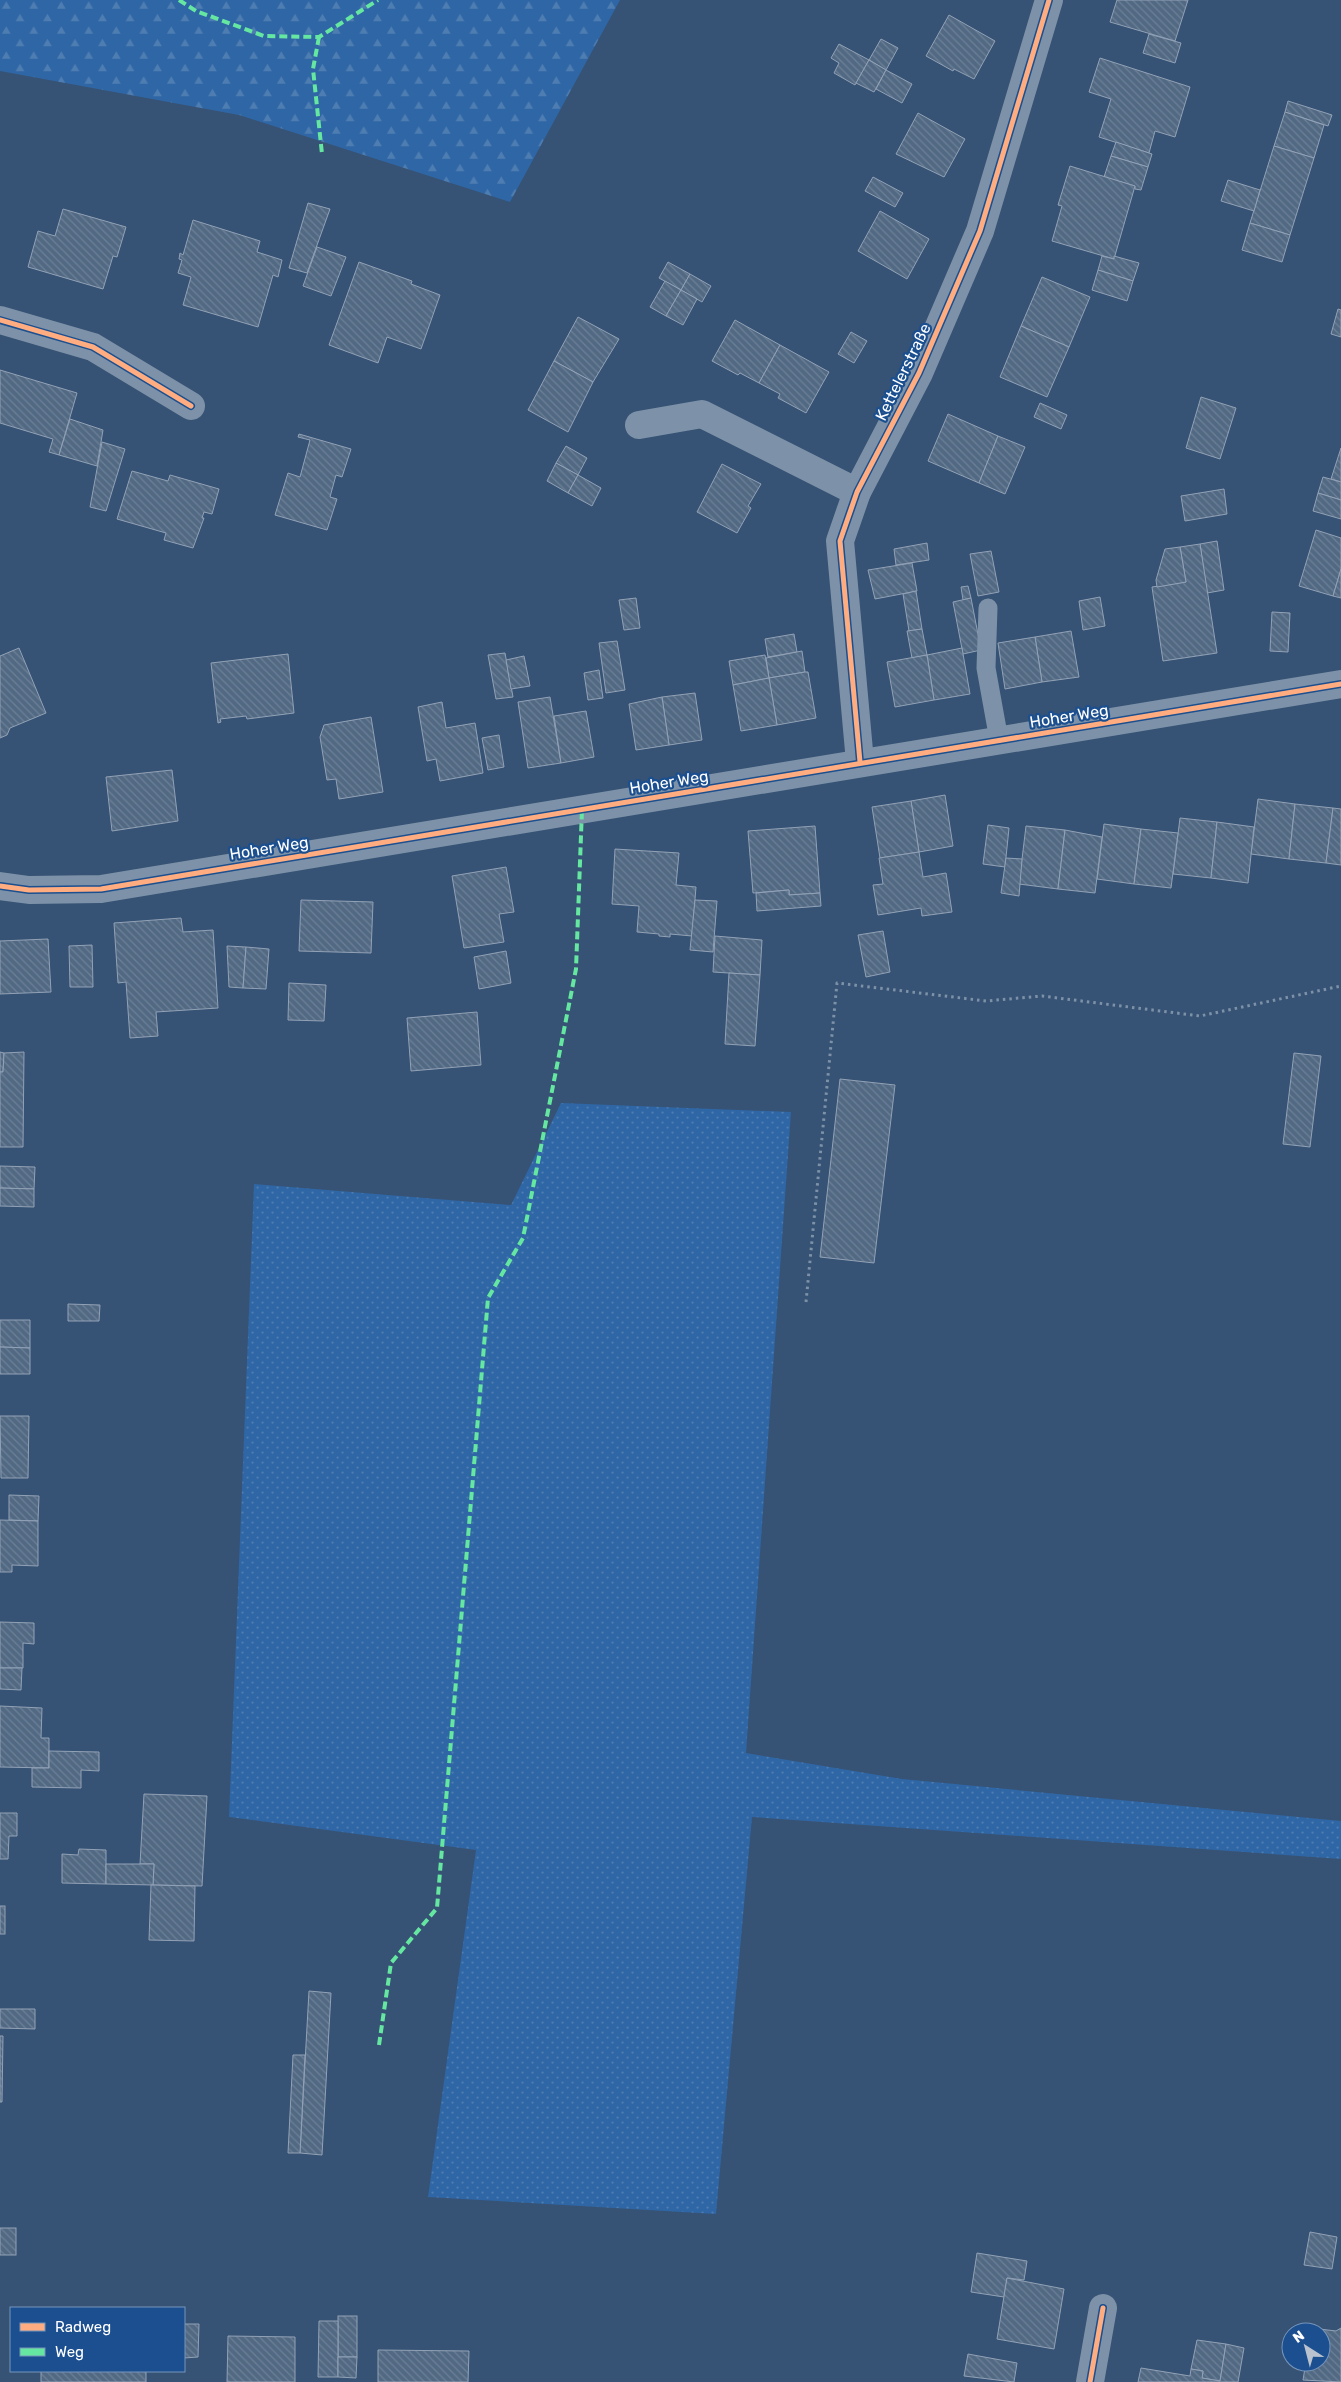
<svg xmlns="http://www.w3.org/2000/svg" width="1341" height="2382" font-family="Rubik,sans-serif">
	<defs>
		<pattern id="grass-dots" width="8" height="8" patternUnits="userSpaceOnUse" patternTransform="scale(1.25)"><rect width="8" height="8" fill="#2f66a5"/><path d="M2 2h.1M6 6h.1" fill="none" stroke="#4e7db2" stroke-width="1.8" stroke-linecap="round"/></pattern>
		<pattern id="forest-firs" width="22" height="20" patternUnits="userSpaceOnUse" patternTransform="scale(1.25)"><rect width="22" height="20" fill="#2f66a5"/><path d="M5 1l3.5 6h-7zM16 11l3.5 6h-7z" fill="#4e7db2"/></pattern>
		<pattern id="building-back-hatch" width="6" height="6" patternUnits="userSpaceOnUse" patternTransform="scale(1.25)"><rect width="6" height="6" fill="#526984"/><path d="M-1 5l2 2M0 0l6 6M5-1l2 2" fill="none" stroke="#6c8096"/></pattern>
	</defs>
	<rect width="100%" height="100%" fill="#365274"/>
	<!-- grass -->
	<path fill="url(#grass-dots)" d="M561,1103L791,1112L746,1753L902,1779L1341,1821V1859L752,1817L716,2214L428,2197L476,1850L229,1817L254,1184L511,1205Z"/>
	<!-- forest -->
	<path fill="url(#forest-firs)" d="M0,0H620L510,202L239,115L0,71Z"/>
	<!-- building -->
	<g fill="url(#building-back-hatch)" stroke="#92a2b6">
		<path d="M1117,0H1188L1175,41L1110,22Z"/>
		<path d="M949,15L995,41L974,79L954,69L953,71L926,56Z"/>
		<path d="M1149,34L1181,43L1175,63L1143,53Z"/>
		<path d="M881,39L898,48L886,70L869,60Z"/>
		<path d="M839,44L869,60L855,85L834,73L839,63L831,58Z"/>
		<path d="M1100,58L1190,87L1175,137L1155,131L1149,153L1099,137L1111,99L1089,92Z"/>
		<path d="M869,60L886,70L874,92L856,83Z"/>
		<path d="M886,70L912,84L902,103L876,89Z"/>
		<path d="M1288,101L1332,115L1328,126L1285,112Z"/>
		<path d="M1285,112L1324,125L1314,158L1274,146Z"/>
		<path d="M918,113L965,139L944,177L896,154Z"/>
		<path d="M1116,142L1152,154L1148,167L1111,156Z"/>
		<path d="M1274,146L1314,158L1290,235L1250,223Z"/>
		<path d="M1111,156L1148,167L1141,190L1135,189V186L1104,177Z"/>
		<path d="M1070,166L1135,186L1114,259L1052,241L1062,206L1058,205Z"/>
		<path d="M873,177L903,193L895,207L865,191Z"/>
		<path d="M1228,180L1260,190L1254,211L1221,201Z"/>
		<path d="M308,203L330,209L307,273L289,268Z"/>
		<path d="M63,209L126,227L117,257L113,256L103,289L28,267L38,231L55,236Z"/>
		<path d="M880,211L929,239L907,279L858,251Z"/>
		<path d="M193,220L260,241L257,252L282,260L278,277L273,275L258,327L183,305L191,277L178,273L182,260L179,259L180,253L183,255Z"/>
		<path d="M1250,223L1290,235L1282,262L1242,250Z"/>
		<path d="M317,247L346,257L331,296L303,286Z"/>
		<path d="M1102,256L1114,259V256L1139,263L1133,281L1098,270Z"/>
		<path d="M359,262L412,281L411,284L440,295L421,349L387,337L378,363L329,345Z"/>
		<path d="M668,262L690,274L681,290L659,278Z"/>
		<path d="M1098,270L1133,281L1127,301L1092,290Z"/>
		<path d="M690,274L711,286L702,302L681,290Z"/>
		<path d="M1042,277L1090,297L1069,347L1021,326Z"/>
		<path d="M665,281L681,290L666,316L650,307Z"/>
		<path d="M681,290L697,299L683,325L666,316Z"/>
		<path d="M1338,309L1341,310V337L1331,334Z"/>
		<path d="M578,317L619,339L593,382L554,361Z"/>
		<path d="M735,320L780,345L759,383L740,373L738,375L712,361Z"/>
		<path d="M1021,326L1069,347L1047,397L1000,377Z"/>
		<path d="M851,332L867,341L854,363L838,354Z"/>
		<path d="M780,345L829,372L806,413L778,398L780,394L759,383Z"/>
		<path d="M554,361L593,382L568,432L528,410Z"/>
		<path d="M0,370L77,393L59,455L49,452L53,439L0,423Z"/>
		<path d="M1201,397L1236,408L1220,459L1186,448Z"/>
		<path d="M1040,403L1067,415L1061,429L1034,417Z"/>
		<path d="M948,414L998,436L979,483L928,461Z"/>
		<path d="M70,419L103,430L97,466L59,455Z"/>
		<path d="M299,434L351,449L342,477L336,475L330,497L337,499L327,530L275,515L288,473L300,477L310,440L298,437Z"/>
		<path d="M998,436L1025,447L1005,494L979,483Z"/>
		<path d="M102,442L125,449L106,511L90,507Z"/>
		<path d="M566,446L587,458L578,475L556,463Z"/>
		<path d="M1341,448V482L1331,479Z"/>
		<path d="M556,463L578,475L568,493L547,481Z"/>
		<path d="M722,464L761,484L748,506L751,508L737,533L697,512Z"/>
		<path d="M132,471L168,481L170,475L219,489L212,514L204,512L202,518H204L193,548L164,540L166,533L117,519Z"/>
		<path d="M578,475L601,488L592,506L568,493Z"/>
		<path d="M1323,477L1341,482V500L1318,493Z"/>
		<path d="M1224,489L1227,514L1185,521L1181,496Z"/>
		<path d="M1318,493L1341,500V519L1313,511Z"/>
		<path d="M1316,530L1341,538V569L1333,596L1299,586Z"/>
		<path d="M1217,541L1224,590L1207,593L1200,544Z"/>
		<path d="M927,543L929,560L896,565L894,549Z"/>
		<path d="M1200,544L1217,653L1163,661L1152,587L1186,582L1180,547Z"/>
		<path d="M1180,547L1186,582L1157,587L1156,580L1165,549Z"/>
		<path d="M991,551L999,592L978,596L970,554Z"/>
		<path d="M912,563L917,591L875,599L868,570Z"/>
		<path d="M1341,569V598L1333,596Z"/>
		<path d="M968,586L971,598L963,600L961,587Z"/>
		<path d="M916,591L922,629L909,631L903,594Z"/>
		<path d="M1100,597L1105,626L1083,630L1079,601Z"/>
		<path d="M636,598L640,628L624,630L619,600Z"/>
		<path d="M971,598L981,650L963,654L953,602Z"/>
		<path d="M1272,612L1290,613L1288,652L1270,651Z"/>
		<path d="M922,629L927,655L912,658L907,631Z"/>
		<path d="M1071,631L1079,677L1042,682L1035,637Z"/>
		<path d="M794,634L797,652L768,657L765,639Z"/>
		<path d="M1035,637L1042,682L1005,689L998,643Z"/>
		<path d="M617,641L625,690L606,693L599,643Z"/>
		<path d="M19,648L46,713L10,728L7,735L0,738V656Z"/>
		<path d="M962,648L970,694L934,700L927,655Z"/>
		<path d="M802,651L805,672L769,678L766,658Z"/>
		<path d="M505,653L513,697L496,699L488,655Z"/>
		<path d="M288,654L294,713L247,719L246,716L220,719L221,722L218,723L211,663Z"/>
		<path d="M765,655L769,678L733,685L729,661Z"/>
		<path d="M927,655L934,700L895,707L887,662Z"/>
		<path d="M524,656L530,686L511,689L506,660Z"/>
		<path d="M599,670L603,698L588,700L584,673Z"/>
		<path d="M805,672H808L816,718L777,725L769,678Z"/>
		<path d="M769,678L777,725L741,731L733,685Z"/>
		<path d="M695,693L702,740L669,745L662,697Z"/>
		<path d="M550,697L561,763L528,768L518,702Z"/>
		<path d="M662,697L669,745L636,750L629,704Z"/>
		<path d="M442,702L446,728L475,723L483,773L440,781L436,759L427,761L418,707Z"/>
		<path d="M586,711L594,757L561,763L554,716Z"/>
		<path d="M371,717L383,792L339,799L336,779L327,780L320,737L324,725Z"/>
		<path d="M499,735L504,767L488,770L482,738Z"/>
		<path d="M172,770L178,821L112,831L106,777Z"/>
		<path d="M945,795L953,846L919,852L911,801Z"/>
		<path d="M1258,799L1295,804L1289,859L1251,854Z"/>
		<path d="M911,801L919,852L880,858L872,807Z"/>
		<path d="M1295,804L1333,808L1326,863L1289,859Z"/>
		<path d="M1333,808L1341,809V865L1326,863Z"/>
		<path d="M1180,818L1217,822L1211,878L1173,874Z"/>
		<path d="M1217,822L1254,827L1248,883L1211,878Z"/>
		<path d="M1104,824L1141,829L1134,884L1097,879Z"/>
		<path d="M988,825L1009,828L1005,867L983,864Z"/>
		<path d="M815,826L820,893L789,895V890L753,893L748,831Z"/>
		<path d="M1026,826L1065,830L1058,889L1019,884Z"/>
		<path d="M1141,829L1178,833L1171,888L1134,884Z"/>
		<path d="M1065,830L1102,837L1095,893L1058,889Z"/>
		<path d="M615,849L679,853L676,885L696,887L692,936L670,934V937L659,936V934L637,932L639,906L612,904Z"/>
		<path d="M919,852L923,877L946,873L952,912L922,916L921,908L878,915L873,885L883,884L879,858Z"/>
		<path d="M1006,858L1022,859L1019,896L1001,893Z"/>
		<path d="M506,867L514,912L499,914L504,942L464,948L452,876Z"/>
		<path d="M789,890V895L820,893L821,906L757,911L756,893Z"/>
		<path d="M301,900L373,902L371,953L299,951Z"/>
		<path d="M695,900L717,901L713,952L690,950Z"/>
		<path d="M181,918L183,932L213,930L218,1008L156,1012L158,1036L130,1038L126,982L118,983L114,923Z"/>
		<path d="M883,931L890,972L866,977L858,935Z"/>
		<path d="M715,936L762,940L760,975L713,972Z"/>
		<path d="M48,939L51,992L0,994V941Z"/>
		<path d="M92,945L93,987H70L69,946Z"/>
		<path d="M227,946L246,947L243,988L229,987Z"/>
		<path d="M246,947L269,949L266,989L243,988Z"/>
		<path d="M506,951L511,983L479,989L474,957Z"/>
		<path d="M729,973L760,975L755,1046L725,1044Z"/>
		<path d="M289,983L326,985L324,1021L288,1020Z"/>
		<path d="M477,1012L481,1065L411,1071L407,1018Z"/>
		<path d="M0,1052L4,1053L3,1072H0Z"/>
		<path d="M24,1052L23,1147H0V1072H3L4,1053Z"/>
		<path d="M1294,1053L1321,1056L1310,1147L1283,1144Z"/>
		<path d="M840,1079L895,1085L874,1263L820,1257Z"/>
		<path d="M0,1166L35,1167L34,1189L0,1188Z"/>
		<path d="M0,1188L34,1189V1207L0,1206Z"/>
		<path d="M68,1304L100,1305L99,1321H68Z"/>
		<path d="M0,1320H30V1348L0,1347Z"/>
		<path d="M0,1347L30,1348V1374H0Z"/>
		<path d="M0,1416H29L28,1478H1Z"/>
		<path d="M9,1495L39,1496L38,1521L9,1520Z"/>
		<path d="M0,1520L38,1521V1566L12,1565V1572H0Z"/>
		<path d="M0,1622L34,1623V1644L23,1643V1668H0Z"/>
		<path d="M0,1668H22L21,1690L0,1689Z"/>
		<path d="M0,1706L42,1708L41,1738H49V1768L0,1767Z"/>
		<path d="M49,1751L99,1752V1771L81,1770V1788L32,1787V1768H49Z"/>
		<path d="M144,1794L207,1796L202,1886L153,1885L154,1864H140Z"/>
		<path d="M0,1813H17V1836H9L8,1859H0Z"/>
		<path d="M79,1849L106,1850V1884L62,1883V1854L78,1855Z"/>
		<path d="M106,1864H154L153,1885L106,1884Z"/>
		<path d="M151,1885L195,1886L194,1941L149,1940Z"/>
		<rect x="0" y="1906" width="5" height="28"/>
		<path d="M309,1991L331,1993L322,2155L300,2153Z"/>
		<path d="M0,2009H35V2029L0,2028Z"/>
		<path d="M0,2036H3L2,2102H0Z"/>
		<path d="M293,2055H305L300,2153H288Z"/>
		<rect x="0" y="2228" width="16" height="27"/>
		<path d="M1310,2232L1337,2237L1332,2269L1304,2265Z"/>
		<path d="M977,2253L1027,2261L1024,2280L1007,2278L1004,2297L971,2292Z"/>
		<path d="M1007,2278L1064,2289L1054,2349L997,2339Z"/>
		<rect x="338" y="2316" width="19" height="41"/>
		<path d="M319,2321H338V2377H318Z"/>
		<path d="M184,2324H199L198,2357L184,2358Z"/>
		<path d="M1311,2328L1336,2331L1341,2328V2382L1303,2380L1306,2362H1321V2332H1311Z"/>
		<path d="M228,2336L295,2337V2382H227Z"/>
		<path d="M1197,2340L1226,2344L1220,2381L1202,2378L1203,2371L1191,2369Z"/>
		<path d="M1226,2344L1244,2348L1238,2382H1138L1141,2368L1190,2376L1191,2369L1203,2371L1202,2378L1220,2381Z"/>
		<path d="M378,2350L469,2351L468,2382H378Z"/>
		<path d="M968,2354L1017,2363L1014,2382L964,2376Z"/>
		<path d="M338,2357H357L356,2378L338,2377Z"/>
		<rect x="41" y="2371" width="105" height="11"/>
	</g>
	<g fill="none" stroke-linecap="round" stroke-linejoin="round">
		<!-- path -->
		<path stroke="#7d92a8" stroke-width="3" stroke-dasharray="2.5 4" stroke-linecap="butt" d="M806,1302L837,983L986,1001L1042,996L1200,1016L1341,986"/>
		<!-- lane -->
		<path stroke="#7d92a8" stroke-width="19" d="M988,608L986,668L999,740"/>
		<!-- street -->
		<g stroke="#7d92a8" stroke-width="28">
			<path d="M0,320L93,347L191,406"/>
			<path d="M639,425L702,414L857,492"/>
			<path d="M860,762L840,541L857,492L919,373L980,231L1049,0"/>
			<path d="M0,886L29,890L101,889L1341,684"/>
			<path d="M1090,2382L1103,2308"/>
		</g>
		<!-- quiet -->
		<g stroke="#66e7a1" stroke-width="4" stroke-dasharray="8 4" stroke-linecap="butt">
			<path d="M179,0L196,11L264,36L319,37L378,0"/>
			<path d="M319,37L313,69L322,154"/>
			<path d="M379,2045L391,1963L437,1908L488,1298L523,1238L576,969L582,809"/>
		</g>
		<!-- cycleway casing -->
		<g stroke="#1b4f8f" stroke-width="8">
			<g id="cycleway">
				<path d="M0,320L93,347L191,406"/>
				<path d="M860,762L840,541L857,492L919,373L980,231L1049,0"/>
				<path d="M0,886L29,890L101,889L1341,684"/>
				<path d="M1090,2382L1103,2308"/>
			</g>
		</g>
		<!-- cycleway -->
		<use href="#cycleway" stroke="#ffac80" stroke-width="5"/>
	</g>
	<g text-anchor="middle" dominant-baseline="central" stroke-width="4.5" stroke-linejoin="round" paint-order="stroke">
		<!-- street labels -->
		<g font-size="16" fill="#fff" stroke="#1b4f8f">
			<text transform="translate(903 372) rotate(-64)">Kettelerstraße</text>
			<text transform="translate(1069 716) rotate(-9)">Hoher Weg</text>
			<text transform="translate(669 782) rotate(-9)">Hoher Weg</text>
			<text transform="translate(269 848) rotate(-9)">Hoher Weg</text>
		</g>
	</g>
	<!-- legend -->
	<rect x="10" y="2307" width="175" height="65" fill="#1b4f8f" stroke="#7695bc"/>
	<rect x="20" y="2323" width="25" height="8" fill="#ffac80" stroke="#7695bc"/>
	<text x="55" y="2332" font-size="15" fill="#ffffff">Radweg</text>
	<rect x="20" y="2348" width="25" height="8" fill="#66e7a1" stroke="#7695bc"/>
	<text x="55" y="2357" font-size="15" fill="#ffffff">Weg</text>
	<!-- north arrow -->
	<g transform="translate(1306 2347) rotate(324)"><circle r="24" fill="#1b4f8f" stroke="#7695bc"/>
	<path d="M0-4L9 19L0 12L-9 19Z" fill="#b9c2ce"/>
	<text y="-8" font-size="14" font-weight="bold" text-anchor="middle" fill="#ffffff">N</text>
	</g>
</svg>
